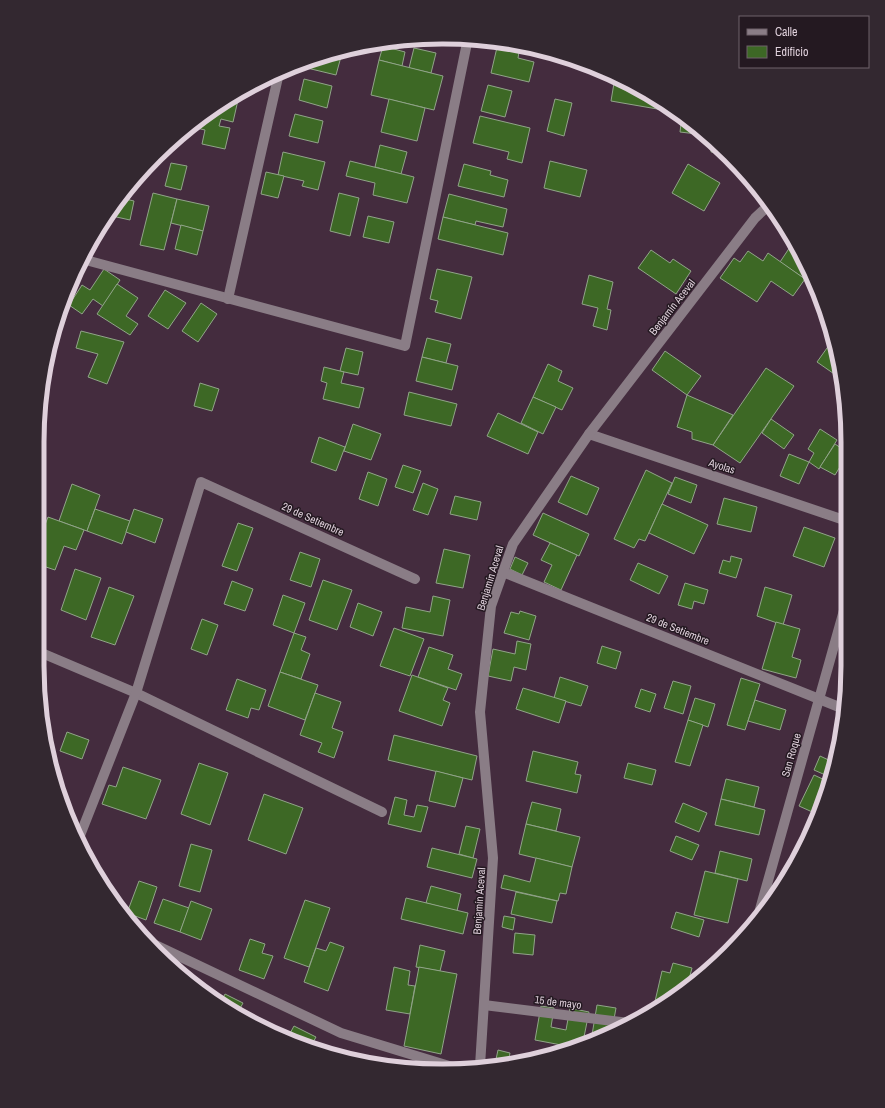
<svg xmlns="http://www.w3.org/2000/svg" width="885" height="1108" font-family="'Archivo Narrow',sans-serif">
	<rect width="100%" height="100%" fill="#442c3e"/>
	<!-- building -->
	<g fill="#3d6825" stroke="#91a489">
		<path d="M426,39H439L438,42Z"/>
		<path d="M498,43L520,46L518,58L534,62L529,82L491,73Z"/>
		<path d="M383,46L405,52L402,66L379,60Z"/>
		<path d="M414,48L436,53L431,73L409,68Z"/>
		<path d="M339,52L342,53L336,75L307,68L309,60Z"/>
		<path d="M379,60L443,76L434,110L371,95Z"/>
		<path d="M615,77L622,79L664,105L663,110L611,101Z"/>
		<path d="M304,79L332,86L327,108L299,100Z"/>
		<path d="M488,85L512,91L505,117L481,111Z"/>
		<path d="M230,98L238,100L233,122L221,119L219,126L230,128L225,149L202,144L205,130L192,127L193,125Z"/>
		<path d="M389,99L425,108L417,141L381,132Z"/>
		<path d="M555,99L572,103L564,136L547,131Z"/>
		<path d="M295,114L323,121L318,143L289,136Z"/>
		<path d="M480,116L530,128L522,163L507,159L509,152L473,143Z"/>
		<path d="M682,116L690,121L705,135L680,132Z"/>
		<path d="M712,142L724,153L711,152Z"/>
		<path d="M380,145L407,152L401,174L375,167Z"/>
		<path d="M283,152L325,162L318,190L302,186L304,181L278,175Z"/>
		<path d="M350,161L414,177L407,203L373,195L375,183L346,176Z"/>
		<path d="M550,161L587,170L580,197L544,188Z"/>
		<path d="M171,163L187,166L181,190L165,186Z"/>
		<path d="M464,164L491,171L490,175L508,180L504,197L458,186Z"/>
		<path d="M688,164L720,183L704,211L672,193Z"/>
		<path d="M266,172L284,176L278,198L261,194Z"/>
		<path d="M153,193L177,199L164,250L140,245Z"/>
		<path d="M339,193L359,198L350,236L330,231Z"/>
		<path d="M449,194L507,209L503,227L476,221L475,225L443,217Z"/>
		<path d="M121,198L134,201L130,220L112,216L113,209Z"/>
		<path d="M177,199L209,206L203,231L171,223Z"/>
		<path d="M368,216L394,222L389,243L363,237Z"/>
		<path d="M443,217L508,233L503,255L438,239Z"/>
		<path d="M181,225L203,231L197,255L175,249Z"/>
		<path d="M794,241L809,273L805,279L780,262Z"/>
		<path d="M651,250L670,263L673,259L691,271L676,294L638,268Z"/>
		<path d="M748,251L763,261L768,253L805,279L793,296L771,281L757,302L720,278L734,258L740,262Z"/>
		<path d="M104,269L120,280L103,306L93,299L82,314L69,305L82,285L90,290Z"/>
		<path d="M437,269L472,277L461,319L435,312L438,301L430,299Z"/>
		<path d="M589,275L613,282L607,309L611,310L607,330L593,326L598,308L582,304Z"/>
		<path d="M117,284L138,298L126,316L138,324L130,335L97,314Z"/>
		<path d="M165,290L186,303L168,329L148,316Z"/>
		<path d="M201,303L217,314L198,342L182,331Z"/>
		<path d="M81,331L124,342L107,384L88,377L98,354L76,348Z"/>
		<path d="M427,338L451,344L446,363L422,357Z"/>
		<path d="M832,341L840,378L817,362Z"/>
		<path d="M346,348L363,352L358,375L340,371Z"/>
		<path d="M665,351L701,376L687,395L652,370Z"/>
		<path d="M422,357L458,366L452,390L416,381Z"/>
		<path d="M548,364L562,371L558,381L573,388L562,410L533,397Z"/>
		<path d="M324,367L344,372L341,383L364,388L359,408L323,399L327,383L321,381Z"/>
		<path d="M766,368L794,386L740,463L713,445Z"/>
		<path d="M200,383L219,389L212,411L194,406Z"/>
		<path d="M409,392L457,404L451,426L404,415Z"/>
		<path d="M687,395L733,415L713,445L692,439V432L677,427Z"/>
		<path d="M533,397L556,407L543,434L521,423Z"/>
		<path d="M498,413L538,432L528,454L487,436Z"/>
		<path d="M771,419L794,435L784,449L762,433Z"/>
		<path d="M353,424L381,434L371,460L344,451Z"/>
		<path d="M847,424V438L841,434Z"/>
		<path d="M820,429L837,440L819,469L809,462L814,453L808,449Z"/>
		<path d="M319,437L345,447L336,471L311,462Z"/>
		<path d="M835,444L847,452V468L841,465L835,475L820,467Z"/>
		<path d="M789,454L809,462L799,484L780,476Z"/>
		<path d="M403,465L421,471L413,493L395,487Z"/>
		<path d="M646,470L672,483L645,541L639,539L634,548L614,539Z"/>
		<path d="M368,472L387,479L378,506L359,499Z"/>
		<path d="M571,476L599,488L587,515L558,502Z"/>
		<path d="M675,477L697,485L691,503L668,494Z"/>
		<path d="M423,483L438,489L428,515L413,510Z"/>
		<path d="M72,484L100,495L87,531L59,521Z"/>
		<path d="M455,496L481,502L477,520L450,514Z"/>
		<path d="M724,498L757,507L751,532L717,524Z"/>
		<path d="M662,504L708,525L694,554L649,533Z"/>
		<path d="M95,509L130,521L122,544L87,531Z"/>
		<path d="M134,509L163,519L155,543L126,532Z"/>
		<path d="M543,513L589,534L579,556L533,535Z"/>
		<path d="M48,517L84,530L76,550L64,546L55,570L37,564V545Z"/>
		<path d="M238,523L253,528L237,571L222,566Z"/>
		<path d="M804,527L835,538L824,567L793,556Z"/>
		<path d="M550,543L577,555L561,590L544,582L552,565L541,560Z"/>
		<path d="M444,549L470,555L463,588L436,583Z"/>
		<path d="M300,552L320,559L311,587L290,580Z"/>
		<path d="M731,556L742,559L736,578L719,573L723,560L730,562Z"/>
		<path d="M515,557L528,563L522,575L510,569Z"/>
		<path d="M638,563L668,576L659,594L630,580Z"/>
		<path d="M75,569L101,578L86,620L61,610Z"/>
		<path d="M323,580L352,590L337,630L309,620Z"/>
		<path d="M232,581L253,589L245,611L224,604Z"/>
		<path d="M685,583L708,590L704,604L694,601L692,609L678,605Z"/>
		<path d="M109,587L134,596L115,645L91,637Z"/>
		<path d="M765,587L792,595L783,625L757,616Z"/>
		<path d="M283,595L305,603L294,633L273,625Z"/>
		<path d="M433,596L450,600L443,636L402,628L406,607L430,612Z"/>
		<path d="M358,603L382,612L373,636L350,627Z"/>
		<path d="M520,611L536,616L529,640L504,633L511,612L519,614Z"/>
		<path d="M202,619L218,625L207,655L191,649Z"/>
		<path d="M776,622L800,629L792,657L801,660L796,678L762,669Z"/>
		<path d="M394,628L424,639L410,676L380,666Z"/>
		<path d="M294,633L306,637L301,650L310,654L301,679L280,672Z"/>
		<path d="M517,641L531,644L526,670L514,667L511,681L488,676L493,649L515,654Z"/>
		<path d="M602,646L621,652L616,669L597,663Z"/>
		<path d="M429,647L453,655L448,669L462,674L456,690L418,677Z"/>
		<path d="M280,672L318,685L305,720L268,706Z"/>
		<path d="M412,675L448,688L443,700L450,703L442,726L399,711Z"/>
		<path d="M560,677L588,686L581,706L554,698Z"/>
		<path d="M741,678L760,684L745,730L727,725Z"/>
		<path d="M237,679L266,690L259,710L251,708L248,718L226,710Z"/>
		<path d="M673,681L691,686L683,714L664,708Z"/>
		<path d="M523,688L566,701L559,723L516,709Z"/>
		<path d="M641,689L656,694L650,712L635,707Z"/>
		<path d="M315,693L341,702L332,728L343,732L334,758L318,752L322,743L300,735Z"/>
		<path d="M695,698L715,704L708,727L688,720Z"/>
		<path d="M755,700L786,710L780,730L748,721Z"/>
		<path d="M688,720L703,725L690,766L675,762Z"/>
		<path d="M67,732L89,740L82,759L60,751Z"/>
		<path d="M394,735L477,756L472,780L388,760Z"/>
		<path d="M533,751L578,762L575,774L581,775L577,793L526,781Z"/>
		<path d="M820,756L835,763L830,777L814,770Z"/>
		<path d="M199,763L228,773L210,825L181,814Z"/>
		<path d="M628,763L656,770L652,785L624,778Z"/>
		<path d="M123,767L161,780L146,819L102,804L109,785L116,787Z"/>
		<path d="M436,771L463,778L455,807L429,801Z"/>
		<path d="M814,775L829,782L819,815L799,806Z"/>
		<path d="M726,779L759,787L754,807L721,799Z"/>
		<path d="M264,794L303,808L286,854L248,840Z"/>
		<path d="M395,797L407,800L404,815L414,817L417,805L428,807L421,832L388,824Z"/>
		<path d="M721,799L765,810L759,835L715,825Z"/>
		<path d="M532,802L561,809L556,831L526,824Z"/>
		<path d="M683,803L707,813L699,832L675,822Z"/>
		<path d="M526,824L580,837L572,867L519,854Z"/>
		<path d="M466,826L480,829L473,858L459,854Z"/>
		<path d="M676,836L699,845L692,860L670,851Z"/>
		<path d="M191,844L212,850L200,892L179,886Z"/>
		<path d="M432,848L477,859L472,878L427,867Z"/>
		<path d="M720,851L752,859L747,881L715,873Z"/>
		<path d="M536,858L572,867L566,894L560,893L558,901L501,888L504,875L530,882Z"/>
		<path d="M705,871L738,879L728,923L694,915Z"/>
		<path d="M139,881L157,887L146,920L127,913Z"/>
		<path d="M431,886L461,894L457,911L426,903Z"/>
		<path d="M516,892L557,901L552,923L511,914Z"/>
		<path d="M406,898L468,913L463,934L401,919Z"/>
		<path d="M163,899L189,908L180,932L154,923Z"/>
		<path d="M305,900L330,908L309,967L284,958Z"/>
		<path d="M191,901L212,909L201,940L180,932Z"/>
		<path d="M676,912L704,920L699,937L671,928Z"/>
		<path d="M504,916L515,918L513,930L502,927Z"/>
		<path d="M515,933L535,935L533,955L513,953Z"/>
		<path d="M250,939L265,944L262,953L273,956L264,979L239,970Z"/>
		<path d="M330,942L344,947L328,991L304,982L316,948L326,951Z"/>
		<path d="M420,945L445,951L440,971L416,967Z"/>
		<path d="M673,963L692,968L687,987L655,1010H653L662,971L670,973Z"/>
		<path d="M394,967L410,971L408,985L415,986L410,1014L386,1010Z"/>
		<path d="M419,967L457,974L441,1054L404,1046Z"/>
		<path d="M689,978L697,980L687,987Z"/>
		<path d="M225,994L243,1003L237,1014L221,1002Z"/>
		<path d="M597,1005L616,1008L612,1030L599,1036L592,1035Z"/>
		<path d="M541,1006L554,1008L551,1027L566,1030L570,1008L589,1012L583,1042L572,1047L535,1040Z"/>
		<path d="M294,1026L316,1037L311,1046L288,1037Z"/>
		<path d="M498,1050L510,1053L508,1062L495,1064Z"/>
		<path d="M521,1055L534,1057L533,1059L520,1061Z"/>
	</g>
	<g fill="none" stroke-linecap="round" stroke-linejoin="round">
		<!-- minor -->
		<g stroke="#8a7d86" stroke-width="10">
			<path d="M82,259L405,346L468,38"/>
			<path d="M228,299L279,73"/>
			<path d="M589,434L847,521"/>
			<path d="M503,572L844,709"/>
			<path d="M37,651L136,693L382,812"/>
			<path d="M79,838L136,693L201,482L415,579"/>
			<path d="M757,920L848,596"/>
			<path d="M147,941L341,1033L459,1069"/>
			<path d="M484,1005L629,1023"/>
			<path d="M480,1066L493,858L480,712L491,606L513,544L589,434L755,218L769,205"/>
		</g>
	</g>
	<g text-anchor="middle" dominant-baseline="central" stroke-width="3" stroke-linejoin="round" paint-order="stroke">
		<!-- street labels -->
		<g font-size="11" fill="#dfd0db" stroke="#241921">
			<text transform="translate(672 307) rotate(-52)">Benjamín Aceval</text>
			<text transform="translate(722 466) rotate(18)">Ayolas</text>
			<text transform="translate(313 519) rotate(24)">29 de Setiembre</text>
			<text transform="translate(490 578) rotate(-73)">Benjamín Aceval</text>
			<text transform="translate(678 629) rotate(22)">29 de Setiembre</text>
			<text transform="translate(791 755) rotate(-74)">San Roque</text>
			<text transform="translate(479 901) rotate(-86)">Benjamín Aceval</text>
			<text transform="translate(558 1002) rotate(7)">15 de mayo</text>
		</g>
	</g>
	<!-- crop -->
	<path d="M0 0H885V1108H0ZM442 44H443A398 398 0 0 1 841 442V666A398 398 0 0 1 443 1064H442A398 398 0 0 1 44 666V442A398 398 0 0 1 442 44Z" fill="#332830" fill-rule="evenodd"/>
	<path fill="none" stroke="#dfd0db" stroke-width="5" d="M442 44H443A398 398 0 0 1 841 442V666A398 398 0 0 1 443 1064H442A398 398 0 0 1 44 666V442A398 398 0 0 1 442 44Z"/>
	<!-- legend -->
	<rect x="739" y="16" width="130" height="52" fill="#241921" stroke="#6f626b"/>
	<rect x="747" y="29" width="20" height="6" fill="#8a7d86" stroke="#6f626b"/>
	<text x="775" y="36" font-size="12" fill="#dfd0db">Calle</text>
	<rect x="747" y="46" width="20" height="12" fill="#3d6825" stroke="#6f626b"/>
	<text x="775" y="56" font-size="12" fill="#dfd0db">Edificio</text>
</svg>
